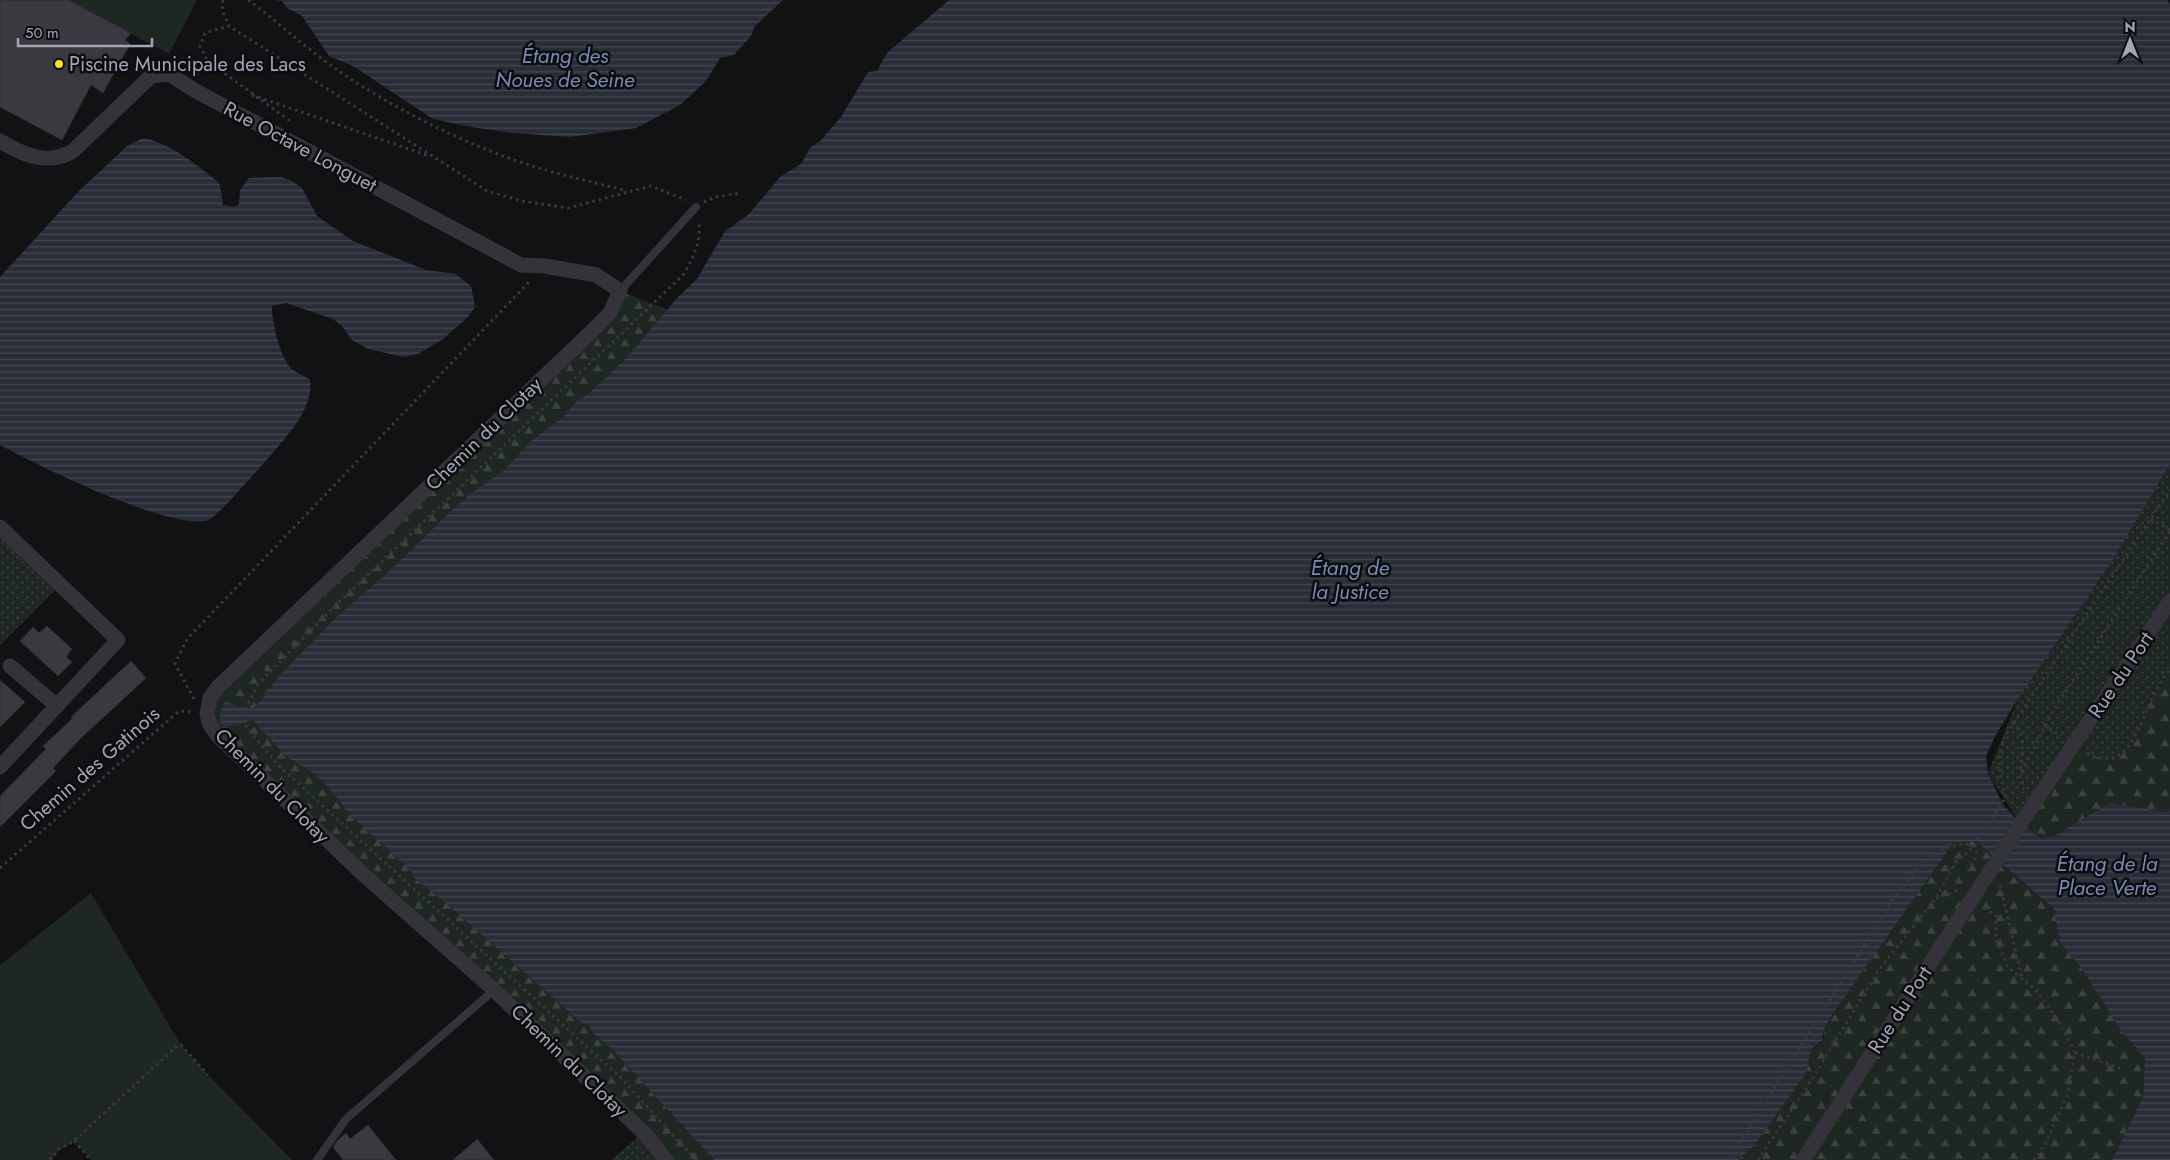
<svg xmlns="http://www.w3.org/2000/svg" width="2170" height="1160" font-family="Jost,sans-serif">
	<defs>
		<pattern id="grass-dots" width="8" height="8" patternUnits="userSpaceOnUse" patternTransform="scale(1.25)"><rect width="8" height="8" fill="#1e2721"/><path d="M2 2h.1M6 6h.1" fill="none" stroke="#3c433f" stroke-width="1.8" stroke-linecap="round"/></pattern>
		<pattern id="forest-firs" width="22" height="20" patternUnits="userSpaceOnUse" patternTransform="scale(1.25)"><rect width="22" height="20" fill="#1e2721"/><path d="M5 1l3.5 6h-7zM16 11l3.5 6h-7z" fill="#3c433f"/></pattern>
		<pattern id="water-rules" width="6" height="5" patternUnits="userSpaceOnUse" patternTransform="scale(1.25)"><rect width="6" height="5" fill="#282d38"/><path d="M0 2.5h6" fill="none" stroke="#444853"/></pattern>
	</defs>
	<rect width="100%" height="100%" fill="#121214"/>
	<!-- grass -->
	<g fill="url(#grass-dots)">
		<path d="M2170,464V670L2163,677L2150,701L2136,736L2115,759L2100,760L2018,821L1988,773L2018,699L2111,563Z"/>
		<path d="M0,527L60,585L0,645Z"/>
		<path d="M643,1133L665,1160H611Z"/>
	</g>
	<!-- forest -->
	<g fill="url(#forest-firs)">
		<path d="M620,291L668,310L628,356L587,395L577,401L564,416L532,440L503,471L471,493L454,508L385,575L333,620L279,676L252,711L223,729L253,720L285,756L313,773L330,789L348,813L411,871L414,878L442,900L583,1024L590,1026L592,1031L611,1048L714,1160H666L217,735L210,698L589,334Z"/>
		<path d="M2170,670V809L2168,812L2110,803L2054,836L2040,838L2021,823L2074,745L2100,760L2115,759L2136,736L2150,701L2163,677Z"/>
		<path d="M1966,840L1976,841L2054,909L2060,943L2079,965L2121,1030L2145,1059L2143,1097L2112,1160H1738L1754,1146L1805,1075L1811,1052L1824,1037V1030L1832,1015L1954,842Z"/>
	</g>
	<!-- garden -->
	<g fill="#1e2721">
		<path d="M68,0H197L169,54Z"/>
		<path d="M91,893L181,1045L208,1075L292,1160H91L74,1141L59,1150L51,1160H0V965Z"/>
	</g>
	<!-- water -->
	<g fill="url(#water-rules)">
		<path d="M273,0H783L755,26L751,36L734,55L720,58L706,81L680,105L636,128L570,137L514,133L471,127L433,119L353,66L329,56L302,16L287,8L282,1Z"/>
		<path d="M949,0H2167L2170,4V464L2111,563L2018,699L1994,738L1986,756L1988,773L2002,803L2018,821L2040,838L2054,836L2110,803L2168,812L2170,809V1160H2112L2143,1097L2145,1059L2121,1030L2079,965L2060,943L2054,909L1976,841L1954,842L1832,1015L1824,1030L1822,1040L1814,1047L1811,1052L1805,1075L1754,1146L1738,1160H714L611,1048L591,1031L590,1026L583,1024L442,900L414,878L411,871L348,813L330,789L313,773L285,756L253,720L223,729C217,718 220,712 225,702L253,710L279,676L333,620L385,575L454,508L471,493L503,471L532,440L564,416L577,401L587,395L628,356L678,297L697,279L725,231L748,215L781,176L801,164L810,148L820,141L841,117L868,72L877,71L887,53Z"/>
		<path d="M143,138C171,144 194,163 216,180L220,185L223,205L235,207L239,204L240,190L249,178L281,177L292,181L302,188L317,216L353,241L426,270L456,274L471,286L475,307L468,317L443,339L418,354L403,357L368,349L352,340L342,326L333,319L286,303L272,306C271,320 281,361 292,369C298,374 304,375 310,380C314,408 288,435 271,455C261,466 217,517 209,520C172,532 37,465 0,445V277L78,192L127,146Z"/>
	</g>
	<!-- building -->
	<g fill="#3a393f" stroke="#2d2c30">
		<path d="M0,0H68L131,33L125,40L130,44L103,93L91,85L62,140L0,107Z"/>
		<path d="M47,626L72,649L66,657L72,662L58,676L20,641L33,627L39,633Z"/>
		<path d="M131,661L146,678L81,738L53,768L56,771L0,827V796L46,749L43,746L72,719L71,717Z"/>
		<path d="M0,680L25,702L0,727Z"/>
		<path d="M368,1125L396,1160H343L333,1147L338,1140L346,1133L350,1139Z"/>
		<path d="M477,1139L494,1160H453L467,1148Z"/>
	</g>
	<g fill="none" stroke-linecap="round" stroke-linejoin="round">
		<!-- path -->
		<g stroke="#393940" stroke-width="3" stroke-dasharray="2.5 4" stroke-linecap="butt">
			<path d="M223,0L222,10L229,26"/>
			<path d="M248,0C277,21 303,46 332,66C389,107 471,148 539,168C568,177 598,183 627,191"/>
			<path d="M209,62L290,121"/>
			<path d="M197,74L208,62L200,46L205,33L229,26L487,191L522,201L568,208L651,186L686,200"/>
			<path d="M252,95L429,156"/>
			<path d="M704,202L715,197L741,193"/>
			<path d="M2151,519L2170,530"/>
			<path d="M194,699L175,664L187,639L530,281"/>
			<path d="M2013,723C2026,734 2022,756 2020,772"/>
			<path d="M2044,725L2061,736"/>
			<path d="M2087,753C2137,782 2142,697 2170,670"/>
			<path d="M2024,790L2020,775L2053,711L2170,531"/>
			<path d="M0,868L179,711L192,712"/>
			<path d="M1968,871L1977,854L1974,845"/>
			<path d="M2000,885L2022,978"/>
			<path d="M1936,898L1959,890"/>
			<path d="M1984,908L1996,916V940L2008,967L2036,990L2056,1017L2075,1053L2067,1096L2045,1144L2034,1160"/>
			<path d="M2075,1053L2123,1069"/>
			<path d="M74,1141L91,1160"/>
			<path d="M50,1160L59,1149L74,1141L178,1045H181L208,1075"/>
			<path d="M696,1160L620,1077L277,764L244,724L247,706L258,684L336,605L683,275C694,257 701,242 699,221"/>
			<path d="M1729,1160L1894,898C1919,868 1930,844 1973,844"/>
			<path d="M1758,1160L1814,1076L1878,971L1936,898L1958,858L1968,853L2006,797C1999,775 1997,758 2005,736L2170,490"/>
		</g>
		<!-- lane -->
		<g stroke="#333339" stroke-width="8">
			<path d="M620,291L696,207"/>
			<path d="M317,1160L346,1119L494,990"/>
		</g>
		<!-- street -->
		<g stroke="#333339" stroke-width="15">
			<path d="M0,141C23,155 48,166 73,151L151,76L169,74L194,90L521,265L545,266L596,275L620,291L610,313L589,334L218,687L210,698L207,713L209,723L217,735L365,876L494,990L647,1136L666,1160"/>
			<path d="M0,527L118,640L0,767"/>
			<path d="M10,666L57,706"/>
			<path d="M1803,1160L2021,823L2170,601"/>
		</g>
	</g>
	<!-- markers -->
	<circle fill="#fee420" stroke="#0d0d0f" stroke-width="2" cx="59" cy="64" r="5"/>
	<g text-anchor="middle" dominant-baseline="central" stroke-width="5" stroke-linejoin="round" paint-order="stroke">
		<!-- poi labels -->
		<g font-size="20" fill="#a3a4b5" stroke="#0d0d0f" text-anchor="start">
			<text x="69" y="64">Piscine Municipale des Lacs</text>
		</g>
		<!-- street labels -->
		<g font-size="20" fill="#a3a4b5" stroke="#0d0d0f">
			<text transform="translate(300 147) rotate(28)">Rue Octave Longuet</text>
			<text transform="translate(484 434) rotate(-44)">Chemin du Clotay</text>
			<text transform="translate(2121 675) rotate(-56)">Rue du Port</text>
			<text transform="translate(90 769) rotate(-41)">Chemin des Gatinois</text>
			<text transform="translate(272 786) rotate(45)">Chemin du Clotay</text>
			<text transform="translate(1900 1010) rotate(-57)">Rue du Port</text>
			<text transform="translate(569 1061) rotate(44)">Chemin du Clotay</text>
		</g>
		<!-- water labels -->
		<g font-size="21" font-style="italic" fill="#778ab3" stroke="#0d0d0f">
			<text x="565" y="56">Étang des<tspan x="565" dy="24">Noues de Seine</tspan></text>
			<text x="1350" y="568">Étang de<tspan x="1350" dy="24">la Justice</tspan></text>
			<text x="2107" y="864">Étang de la<tspan x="2107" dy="24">Place Verte</tspan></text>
		</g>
	</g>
	<!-- north arrow -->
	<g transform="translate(2130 40)" stroke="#0d0d0f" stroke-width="4" paint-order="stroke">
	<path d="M0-4L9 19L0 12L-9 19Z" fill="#a3a4b5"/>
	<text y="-8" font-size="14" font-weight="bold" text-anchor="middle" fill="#a3a4b5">N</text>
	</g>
	<!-- scale -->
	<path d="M18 38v8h134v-8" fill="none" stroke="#a3a4b5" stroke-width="2.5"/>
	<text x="25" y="38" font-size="15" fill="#a3a4b5" stroke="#0d0d0f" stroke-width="4" paint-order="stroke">50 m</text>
</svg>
